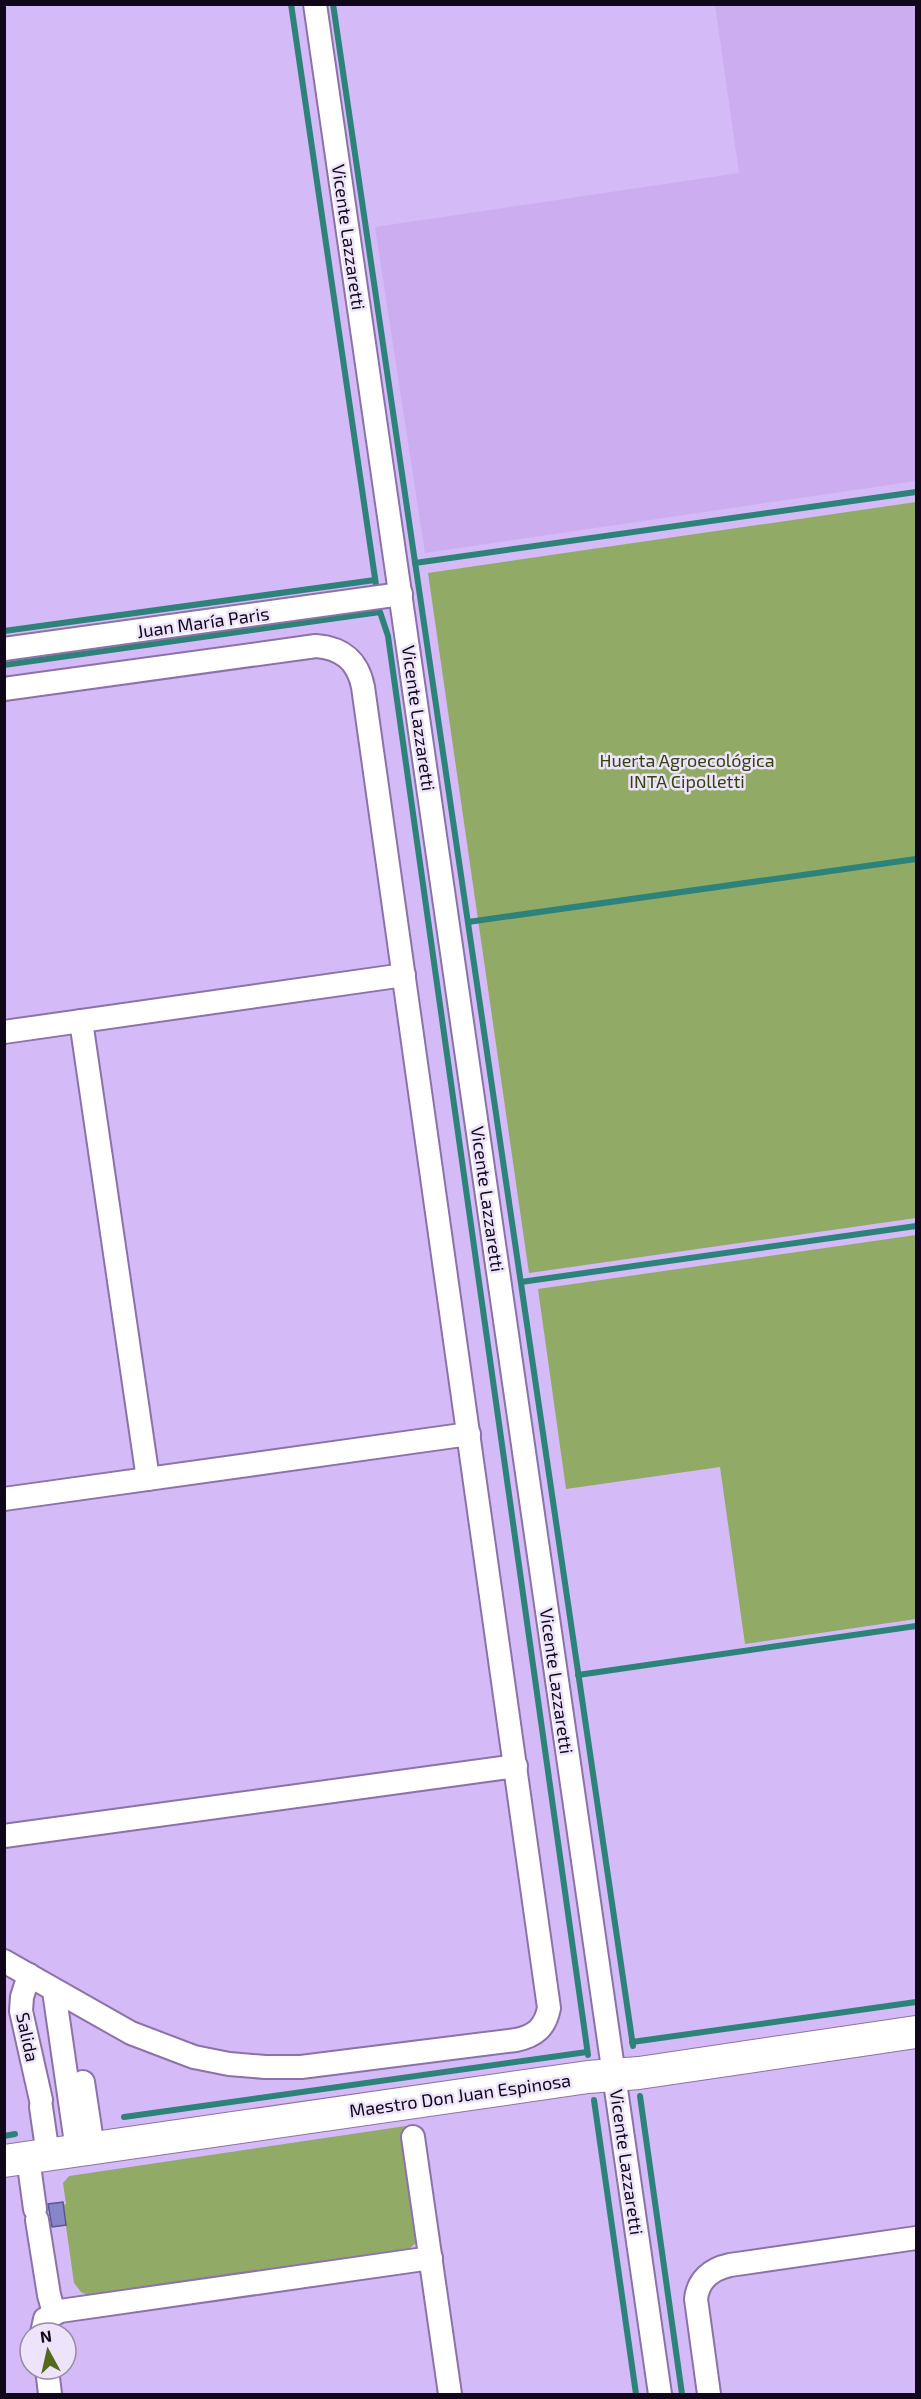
<svg xmlns="http://www.w3.org/2000/svg" width="921" height="2399" font-family="'Exo 2',sans-serif">
	<rect width="100%" height="100%" fill="#d4baf6"/>
	<!-- built -->
	<path fill="#ccaef0" d="M715,5H916V481L425,553L375,227L739,173Z"/>
	<!-- green -->
	<g fill="#91aa65">
		<path d="M916,502V1218L529,1273L428,573Z"/>
		<path d="M916,1235V1619L745,1644L720,1467L566,1489L538,1289Z"/>
		<path d="M406,2126L420,2225L417,2242L408,2250L92,2297L81,2292L74,2283L63,2205L66,2204L63,2183L69,2176Z"/>
	</g>
	<g fill="none" stroke-linecap="round" stroke-linejoin="round">
		<!-- stream -->
		<g stroke="#2d8279" stroke-width="6">
			<path d="M291,4L376,585"/>
			<path d="M333,4L633,2046"/>
			<path d="M415,563L916,492"/>
			<path d="M4,631L375,580"/>
			<path d="M4,665L380,612L388,636L588,2055"/>
			<path d="M468,922L916,859"/>
			<path d="M521,1282L916,1226"/>
			<path d="M578,1675L916,1626"/>
			<path d="M632,2042L916,2002"/>
			<path d="M640,2096L682,2394"/>
			<path d="M594,2100L636,2394"/>
			<path d="M124,2117L587,2052"/>
			<path d="M4,2136L15,2134"/>
		</g>
	</g>
	<!-- building -->
	<path fill="#8885ca" stroke="#5a578f" stroke-width="1.5" d="M63,2202L66,2225L52,2227L48,2204Z"/>
	<g fill="none" stroke-linecap="round" stroke-linejoin="round">
		<!-- minor casing -->
		<g stroke="#8b72a9" stroke-width="26">
			<g id="minor">
				<path d="M315,4L660,2394"/>
				<path d="M4,649L401,594"/>
				<path d="M4,689L316,646C342,648 358,661 363,687L549,2008C545,2028 535,2036 516,2040L301,2067H265L229,2064L194,2057L131,2033L4,1961"/>
				<path d="M81,1021L148,1479"/>
				<path d="M4,1032L404,975"/>
				<path d="M4,1499L469,1434"/>
				<path d="M4,1836L516,1766"/>
				<path d="M29,1975L22,1997L21,2011L41,2100"/>
				<path d="M54,1991L77,2150"/>
				<path d="M83,2082L93,2148"/>
				<path d="M41,2107L48,2155"/>
				<path d="M413,2137L450,2394"/>
				<path d="M28,2158L35,2209"/>
				<path d="M37,2220L49,2295L54,2313"/>
				<path d="M42,2333L45,2319L60,2311L431,2258"/>
				<path d="M47,2369L50,2394"/>
				<path d="M709,2394L696,2299C698,2280 711,2269 730,2265L916,2238"/>
			</g>
		</g>
		<!-- secondary casing -->
		<g stroke="#8b72a9" stroke-width="34">
			<path id="secondary" d="M4,2161L588,2077L639,2073L916,2032"/>
		</g>
		<!-- minor -->
		<use href="#minor" stroke="#fff" stroke-width="22"/>
		<!-- secondary -->
		<use href="#secondary" stroke="#fff" stroke-width="32"/>
	</g>
	<g text-anchor="middle" dominant-baseline="central" stroke-width="5" stroke-linejoin="round" paint-order="stroke">
		<!-- street labels -->
		<g font-size="18" fill="#11071b" stroke="#ede3fb">
			<text transform="translate(349 237) rotate(82)">Vicente Lazzaretti</text>
			<text transform="translate(203 622) rotate(-8)">Juan María Paris</text>
			<text transform="translate(419 718) rotate(82)">Vicente Lazzaretti</text>
			<text transform="translate(488 1199) rotate(82)">Vicente Lazzaretti</text>
			<text transform="translate(557 1681) rotate(82)">Vicente Lazzaretti</text>
			<text transform="translate(28 2037) rotate(78)">Salida</text>
			<text transform="translate(460 2095) rotate(-8)">Maestro Don Juan Espinosa</text>
			<text transform="translate(627 2162) rotate(82)">Vicente Lazzaretti</text>
		</g>
		<!-- park labels -->
		<g font-size="18" fill="#33430d" stroke="#ede3fb">
			<text x="687" y="760">Huerta Agroecológica<tspan x="687" dy="21">INTA Cipolletti</tspan></text>
		</g>
	</g>
	<!-- border -->
	<rect width="921" height="2399" fill="none" stroke="#11071b" stroke-width="12"/>
	<!-- north arrow -->
	<g transform="translate(48 2351) rotate(352)"><circle r="28" fill="#ede3fb" stroke="#958ba1" stroke-width="1.5"/>
	<path d="M0-4.5L10 22L0 15L-10 22Z" fill="#536a1b"/>
	<text y="-9" font-size="16" font-weight="bold" text-anchor="middle" fill="#11071b">N</text>
	</g>
</svg>
